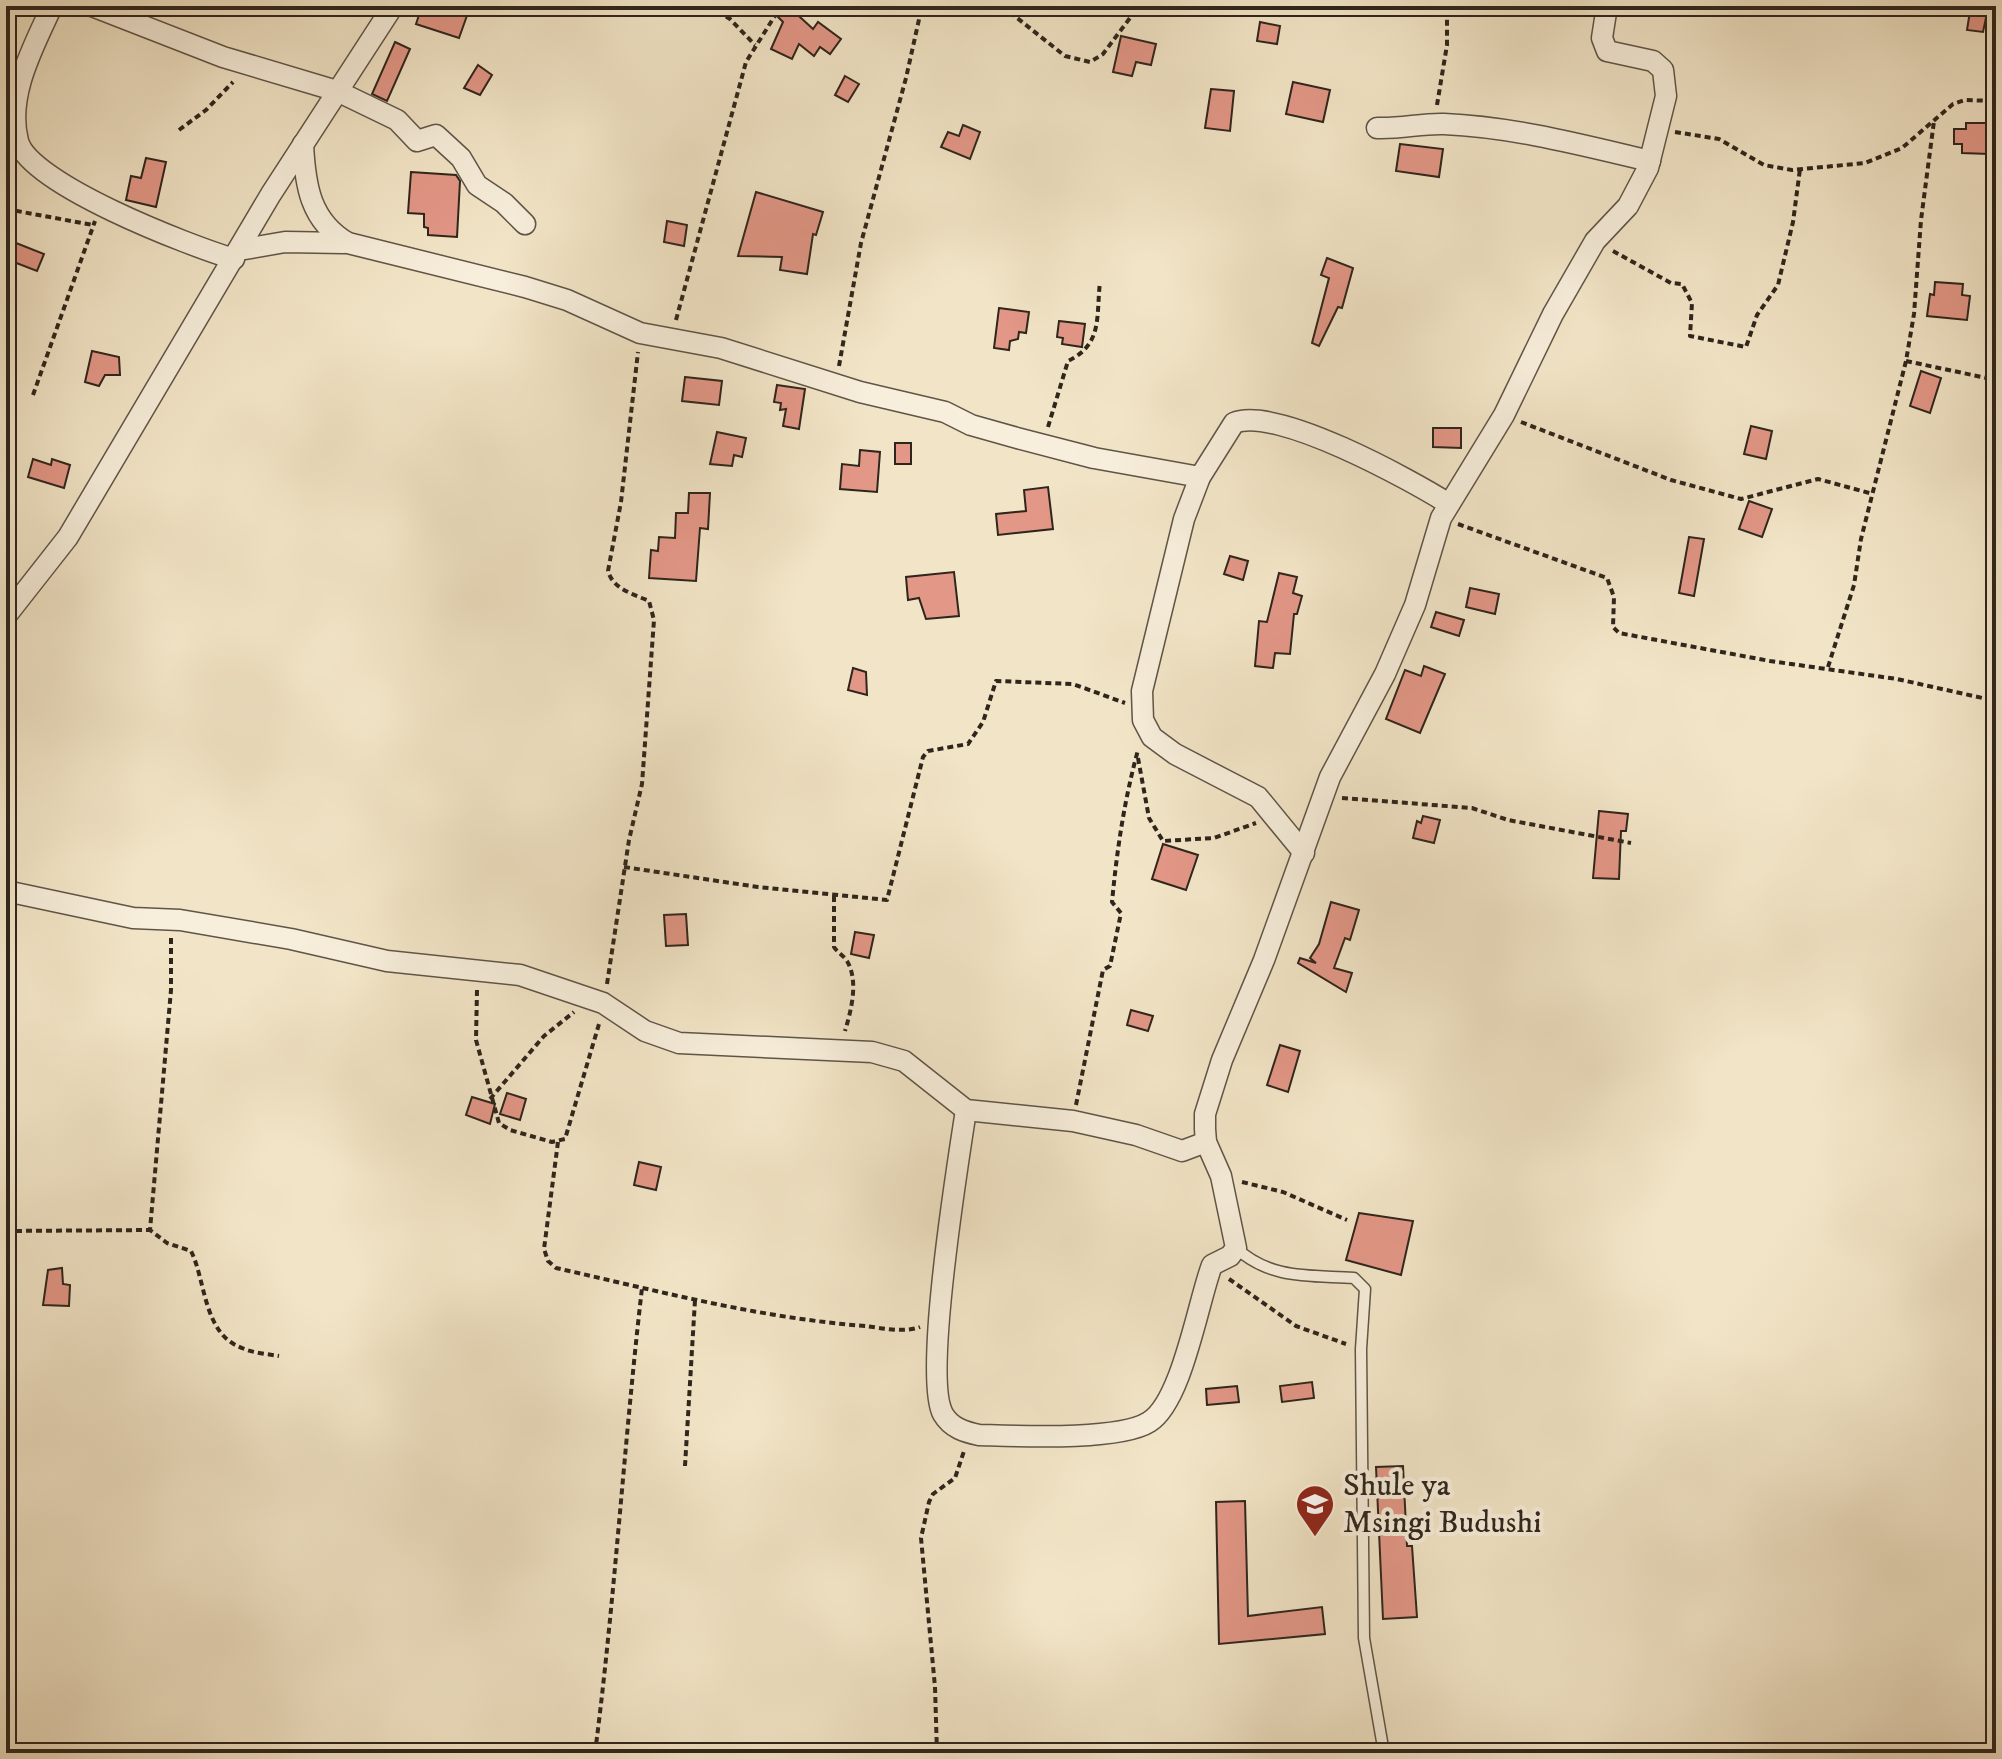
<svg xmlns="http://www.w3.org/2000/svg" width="2002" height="1759" font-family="'IM FELL DW Pica',serif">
	<rect width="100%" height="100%" fill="#f2e5c7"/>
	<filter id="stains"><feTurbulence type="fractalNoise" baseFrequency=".0025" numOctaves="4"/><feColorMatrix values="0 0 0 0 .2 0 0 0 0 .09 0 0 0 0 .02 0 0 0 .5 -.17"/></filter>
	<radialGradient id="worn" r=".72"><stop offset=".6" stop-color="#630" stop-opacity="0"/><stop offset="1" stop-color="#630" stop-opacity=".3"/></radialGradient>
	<!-- building -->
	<g fill="#e39787" stroke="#2e251c" stroke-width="2">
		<path d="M422,6L469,10L459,38L416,24Z"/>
		<path d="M788,6L813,29L818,22L841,39L830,54L820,47L814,56L799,44L792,59L771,49L783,22L777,16Z"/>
		<path d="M1970,11L1987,13L1983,32L1967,30Z"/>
		<path d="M1260,22L1280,26L1277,44L1257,41Z"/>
		<path d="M1121,36L1156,44L1151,65L1136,62L1132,76L1113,72Z"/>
		<path d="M395,42L410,49L387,101L372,94Z"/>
		<path d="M478,65L492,75L480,95L464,88Z"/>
		<path d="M845,76L859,84L848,102L835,95Z"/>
		<path d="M1293,82L1330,90L1323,122L1286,114Z"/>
		<path d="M1211,89L1234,91L1230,131L1205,128Z"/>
		<path d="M1966,123H1990L1989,154L1962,153V144H1954V129H1966Z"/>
		<path d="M963,125L980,132L970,159L941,147L948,132L959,136Z"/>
		<path d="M1400,144L1443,149L1439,177L1396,171Z"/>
		<path d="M146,158L166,162L156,207L126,200L131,176L141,178Z"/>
		<path d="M411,172L456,175L460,181L457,237L428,235V228L424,227V214L408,213Z"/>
		<path d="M756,192L823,212L816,235L813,234L807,274L780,270L782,257L738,256Z"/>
		<path d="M667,221L687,225L684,246L664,242Z"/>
		<path d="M6,239L44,254L37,271L6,259Z"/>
		<path d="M1327,258L1353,268L1342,308L1338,307L1319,346L1312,343L1329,278L1321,275Z"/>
		<path d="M1935,282L1963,284L1962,295L1970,296L1967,320L1927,316L1930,294L1934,295Z"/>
		<path d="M999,308L1029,312L1026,333L1019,332L1018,339L1010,341L1009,350L994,348Z"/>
		<path d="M1059,321L1085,324L1082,347L1062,344L1063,338L1057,337Z"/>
		<path d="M92,351L119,357L120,375H105L99,386L85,382Z"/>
		<path d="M1921,371L1941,378L1930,413L1910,406Z"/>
		<path d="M685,377L722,381L719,405L682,401Z"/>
		<path d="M777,385L805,389L799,429L783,426L786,409L780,410L781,403L774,402Z"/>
		<path d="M1751,426L1772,431L1766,459L1744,454Z"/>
		<path d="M1433,428H1461V448L1433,447Z"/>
		<path d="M717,432L746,438L742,457L734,455L732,466L710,464Z"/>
		<rect x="895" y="443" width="16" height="21"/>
		<path d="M860,450L880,452L877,492L840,489L842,464L859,466Z"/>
		<path d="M33,459L51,465L52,459L70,465L64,488L28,477Z"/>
		<path d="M1048,487L1053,529L998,535L996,514L1026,511L1024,490Z"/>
		<path d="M689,493H710L708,529L700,528L696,581L649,578L651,550L658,551L659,537L675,538L676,513H688Z"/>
		<path d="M1749,501L1772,509L1762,537L1739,529Z"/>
		<path d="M1689,537L1704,539L1694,596L1679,593Z"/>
		<path d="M1230,556L1248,561L1243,580L1224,574Z"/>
		<path d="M954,572L959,616L926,619L919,598L908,600L906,577Z"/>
		<path d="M1279,573L1297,577L1293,593L1302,596L1297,614H1294L1290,654L1275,653L1273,668L1255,666L1259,621L1267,622Z"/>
		<path d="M1470,588L1499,594L1495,614L1466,607Z"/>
		<path d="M1436,612L1464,620L1459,636L1431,627Z"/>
		<path d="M1424,666L1445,674L1420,733L1386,719L1405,670L1421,676Z"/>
		<path d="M853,668L866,672L867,695L848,690Z"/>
		<path d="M1599,811L1628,814L1626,831H1621L1619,879L1593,878Z"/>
		<path d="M1423,816L1440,820L1434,843L1413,838L1417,821L1421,823Z"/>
		<path d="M1163,844L1198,855L1186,890L1152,879Z"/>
		<path d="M1331,902L1359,910L1350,940L1345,938L1334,968L1352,973L1346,992L1298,963L1300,958L1316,963L1310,958L1319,944Z"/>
		<path d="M686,914L688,945L666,946L664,915Z"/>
		<path d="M855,932L874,935L869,958L851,954Z"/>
		<path d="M1131,1010L1153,1016L1148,1031L1127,1025Z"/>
		<path d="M1280,1045L1300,1051L1288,1092L1267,1085Z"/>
		<path d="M507,1093L526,1099L520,1120L500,1114Z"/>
		<path d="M472,1097L495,1104L490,1124L466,1115Z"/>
		<path d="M639,1162L661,1167L656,1190L634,1185Z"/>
		<path d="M1359,1213L1413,1221L1401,1275L1346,1260Z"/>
		<path d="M62,1268L63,1284L70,1285L69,1306L43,1305L48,1270Z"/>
		<path d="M1312,1382L1314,1398L1282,1402L1280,1386Z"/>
		<path d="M1237,1386L1239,1402L1207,1405L1206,1389Z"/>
		<path d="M1403,1466L1407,1546H1412L1417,1617L1383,1619L1376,1467Z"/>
		<path d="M1245,1501L1248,1616L1322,1607L1325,1634L1219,1644L1216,1502Z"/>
	</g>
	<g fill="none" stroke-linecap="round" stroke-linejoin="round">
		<!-- lane casing -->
		<g stroke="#5f5547" stroke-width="13">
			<path id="lane" d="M1236,1248C1271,1280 1310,1275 1354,1278L1365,1289L1361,1349L1364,1638L1384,1753"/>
		</g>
		<!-- street casing -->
		<g stroke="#5f5547" stroke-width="23">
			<g id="street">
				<path d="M52,6C34,46 6,95 18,141C29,184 190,246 234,259"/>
				<path d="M92,6L223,57L337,91L397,120L417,141L436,135L461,158L477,185L504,203L525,224"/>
				<path d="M1377,128C1401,129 1423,123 1444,124C1514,127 1582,145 1650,161"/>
				<path d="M303,144C305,185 310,221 348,243L525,287L567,300L640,333L721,348L860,392L945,412L971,425L1017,438L1094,458L1200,477"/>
				<path d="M239,250L285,242L344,243"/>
				<path d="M6,616L68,537L271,194L393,6"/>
				<path d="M1304,853L1258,797L1175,754L1152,737L1143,720L1142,691L1184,519L1200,477L1234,423C1275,405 1411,480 1449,504"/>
				<path d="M6,891L133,918L180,920L291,939L387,961L520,975L603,1003L645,1031L679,1043L872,1052L904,1061L966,1110L1073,1121L1136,1135L1182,1151L1206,1142"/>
				<path d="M966,1110C958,1162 923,1378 943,1414C951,1428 965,1432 979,1435C1017,1436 1119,1441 1149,1422C1182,1402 1198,1302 1212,1265L1230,1256L1236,1248L1221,1176L1206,1142L1205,1129V1114L1222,1060L1264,960L1330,777L1385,674L1415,605L1441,518L1504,415L1553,314L1595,241L1628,206L1648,168L1666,96L1663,70L1653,61L1607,51L1602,38L1607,6"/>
			</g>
		</g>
		<!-- path -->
		<g stroke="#2e251c" stroke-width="4" stroke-dasharray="6 4" stroke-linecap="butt">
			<path d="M709,6L730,19L755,45"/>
			<path d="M1002,6L1065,56L1090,62L1103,54L1139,6"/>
			<path d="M1437,105L1447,45V6"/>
			<path d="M179,130L206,110L233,82"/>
			<path d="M1675,132L1719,139L1764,165L1775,167L1792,170L1865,163L1902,148L1953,104L1965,100L1996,101"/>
			<path d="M6,209L93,225"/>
			<path d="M1613,251L1671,283L1682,284L1692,303L1690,336L1746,347L1757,315L1778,285L1793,222L1800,169"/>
			<path d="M676,320L746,62L781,6"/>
			<path d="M1906,361L1996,380"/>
			<path d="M839,366L861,243L906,78L922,6"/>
			<path d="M33,395L95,221"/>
			<path d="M1521,422L1671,480L1741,499L1818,479L1873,494"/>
			<path d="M1048,427L1068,361C1103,344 1096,317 1100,282"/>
			<path d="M1458,524L1607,578L1614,597L1613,627L1619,633L1770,661L1897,679L1996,701"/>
			<path d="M1828,667L1854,585L1861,539L1906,361L1914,314L1921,220L1934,121"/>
			<path d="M1138,758L1149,818L1163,841L1214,838L1256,823"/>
			<path d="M1342,798L1472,808L1508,820L1631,843"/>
			<path d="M624,867L758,887L887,900L923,757L928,751L968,744L983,722L996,681L1073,684L1125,703"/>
			<path d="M834,896V947C837,952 844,956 847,961C859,981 851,1011 845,1031"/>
			<path d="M171,938V990L150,1230L167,1243L191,1251C206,1281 203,1334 242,1348C253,1353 267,1354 279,1356"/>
			<path d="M607,984L629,840L642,784L654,620L649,601C633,594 613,589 608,571L621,502L638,352"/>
			<path d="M477,990L476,1040L499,1123L510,1130L552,1142L565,1139L599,1024"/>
			<path d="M490,1099L544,1036L574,1012"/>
			<path d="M1076,1105L1103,970L1110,966L1121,913L1112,902C1117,850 1124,801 1138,750"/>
			<path d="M558,1142L544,1249L548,1261L556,1268C658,1291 760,1318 865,1326C882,1328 904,1333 920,1327"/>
			<path d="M1242,1182L1283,1192L1347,1220"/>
			<path d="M6,1231L150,1230"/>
			<path d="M1229,1279L1296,1326L1346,1344"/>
			<path d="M685,1466L695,1300"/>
			<path d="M595,1753C615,1598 624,1443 642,1288"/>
			<path d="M937,1753L935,1687L921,1538L929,1502L933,1494L955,1478L964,1451"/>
		</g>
		<!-- lane -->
		<use href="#lane" stroke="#f7eedb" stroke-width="10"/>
		<!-- street -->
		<use href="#street" stroke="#f7eedb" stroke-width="20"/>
	</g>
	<!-- icons -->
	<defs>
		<g id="school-pin" transform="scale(2)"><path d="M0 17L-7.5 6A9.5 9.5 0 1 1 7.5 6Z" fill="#8f2418" stroke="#f7eedb"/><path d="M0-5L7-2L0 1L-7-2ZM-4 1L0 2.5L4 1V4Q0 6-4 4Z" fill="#fff"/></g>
	</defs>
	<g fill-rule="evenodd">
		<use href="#school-pin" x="1315" y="1504"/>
	</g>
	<g text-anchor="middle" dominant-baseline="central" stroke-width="8" stroke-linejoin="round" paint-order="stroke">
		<!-- poi labels -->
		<g font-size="32" fill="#2e251c" stroke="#f7eedb" text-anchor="start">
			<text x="1343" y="1486">Shule ya<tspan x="1343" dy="37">Msingi Budushi</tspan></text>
		</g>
	</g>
	<!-- margin -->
	<rect width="2002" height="1759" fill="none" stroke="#f2e5c7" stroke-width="32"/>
	<rect x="8" y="8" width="1986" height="1743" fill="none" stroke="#2e251c" stroke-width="4"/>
	<rect x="16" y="16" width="1970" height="1727" fill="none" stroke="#2e251c" stroke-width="2"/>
	<rect width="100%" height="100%" filter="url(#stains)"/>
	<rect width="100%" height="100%" fill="url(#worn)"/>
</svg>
